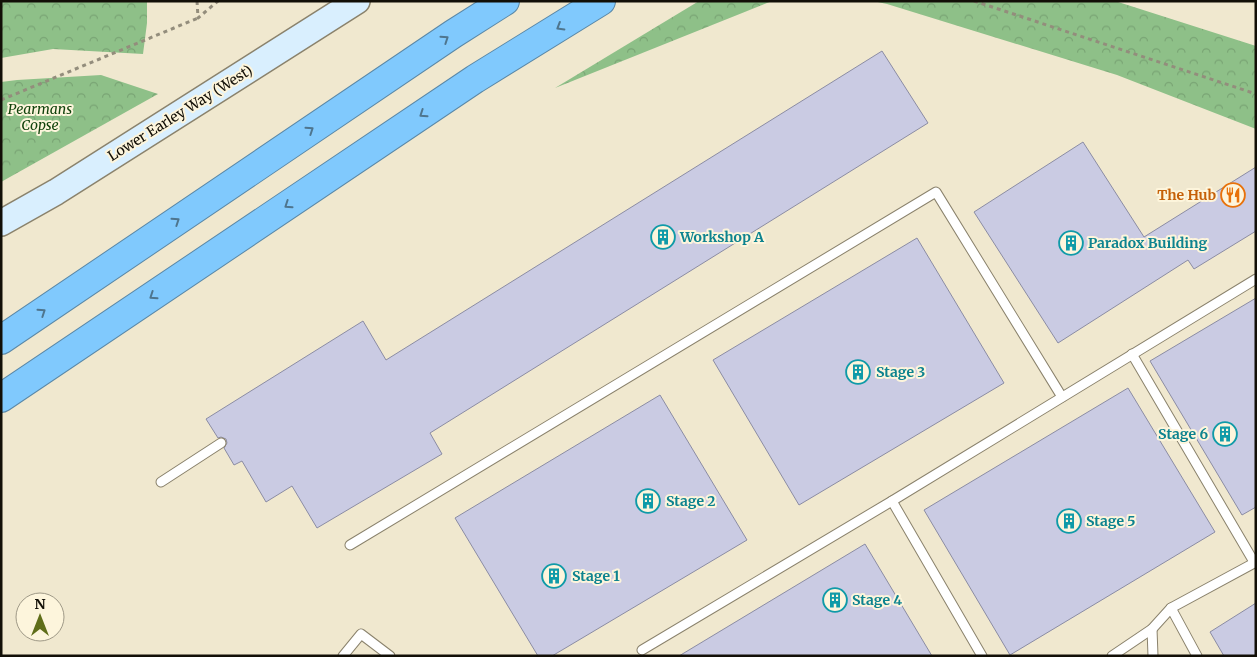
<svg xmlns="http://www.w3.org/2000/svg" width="1257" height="657" font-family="Merriweather,serif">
	<defs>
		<pattern id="forest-crowns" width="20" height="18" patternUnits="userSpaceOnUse" patternTransform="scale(1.25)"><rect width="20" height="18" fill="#8ec088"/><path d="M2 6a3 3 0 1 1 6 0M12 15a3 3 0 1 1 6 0" fill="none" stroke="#79a474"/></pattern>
	</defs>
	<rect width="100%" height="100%" fill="#f0e8cf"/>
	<!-- forest -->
	<g fill="url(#forest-crowns)">
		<path d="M1,1H147V23L143,54L53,49L1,58Z"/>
		<path d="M699,1H772L555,88Z"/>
		<path d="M873,1H1115L1256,46V129L1117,75L887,4Z"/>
		<path d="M101,75L158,94L1,182V82L17,80Z"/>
	</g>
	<!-- building -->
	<g fill="#cacbe3" stroke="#8b8ca3">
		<path d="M882,51L928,123L430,433L442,454L317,528L292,486L266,502L242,461L234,465L224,448L227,443L226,439L221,437L218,438L206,419L363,321L386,360Z"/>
		<path d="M1083,142L1144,237L1256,167V231L1194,269L1188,260L1058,343L974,212Z"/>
		<path d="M917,238L1004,383L799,505L713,360Z"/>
		<path d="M1256,298V507L1242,515L1150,361Z"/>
		<path d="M1128,388L1215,532L1010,655L924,510Z"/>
		<path d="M660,395L747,540L552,656H538L455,518Z"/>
		<path d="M865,544L932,656H679Z"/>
		<path d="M1256,603V656H1224L1210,632Z"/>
	</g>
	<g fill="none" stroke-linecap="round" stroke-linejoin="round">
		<!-- service casing -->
		<g stroke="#8a826c" stroke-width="11">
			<g id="service">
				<path d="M1132,354L1254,562"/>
				<path d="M161,482L221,443"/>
				<path d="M350,545L936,192L1062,397"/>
				<path d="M1171,608L1197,656"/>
				<path d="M1152,629L1153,656"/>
				<path d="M642,650L892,501"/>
				<path d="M343,656L361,634L390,656"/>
				<path d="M982,656L892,501L1256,279"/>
				<path d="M1112,656L1152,629L1171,608L1256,562"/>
			</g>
		</g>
		<!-- secondary casing -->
		<g stroke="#8a826c" stroke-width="28">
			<path id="secondary" d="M1,223L56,192L357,1"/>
		</g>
		<!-- motorway casing -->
		<g stroke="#5a88a7" stroke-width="30">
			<g id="motorway">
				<path d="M1,340L453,34L505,1"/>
				<path d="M1,398L475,79L601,1"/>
			</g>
		</g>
		<!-- path -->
		<g stroke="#938d7c" stroke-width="3" stroke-dasharray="4 4" stroke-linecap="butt">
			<path d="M197,1L198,18L218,1"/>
			<path d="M974,1L1256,94"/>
			<path d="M1,100L198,18"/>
		</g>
		<!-- service -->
		<use href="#service" stroke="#fff" stroke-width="9"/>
		<!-- secondary -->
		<use href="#secondary" stroke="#d9effe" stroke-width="25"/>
		<!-- motorway -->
		<use href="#motorway" stroke="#80c9fd" stroke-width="28"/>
	</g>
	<!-- one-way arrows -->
	<defs><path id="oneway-chevron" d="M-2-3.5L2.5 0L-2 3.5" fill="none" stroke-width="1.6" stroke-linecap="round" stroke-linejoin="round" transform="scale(1.25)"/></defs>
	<g stroke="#4e758e">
		<use href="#oneway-chevron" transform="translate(560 27) rotate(149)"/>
		<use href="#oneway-chevron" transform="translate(445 39) rotate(-34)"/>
		<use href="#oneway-chevron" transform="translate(423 114) rotate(146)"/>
		<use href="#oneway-chevron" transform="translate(310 130) rotate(-34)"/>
		<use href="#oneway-chevron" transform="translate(288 205) rotate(146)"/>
		<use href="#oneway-chevron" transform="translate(176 221) rotate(-34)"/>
		<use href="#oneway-chevron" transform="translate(153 296) rotate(146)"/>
		<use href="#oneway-chevron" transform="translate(42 312) rotate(-34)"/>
	</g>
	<!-- icons -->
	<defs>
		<g id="restaurant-ring" transform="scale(1.25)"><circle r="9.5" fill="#fdf5dc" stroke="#e8710a" stroke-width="1.5"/><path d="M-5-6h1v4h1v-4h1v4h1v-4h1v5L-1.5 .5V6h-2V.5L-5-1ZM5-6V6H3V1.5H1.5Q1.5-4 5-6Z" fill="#e8710a"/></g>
		<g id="building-ring" transform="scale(1.25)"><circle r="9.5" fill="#fdf5dc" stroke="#0f9aa8" stroke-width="1.5"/><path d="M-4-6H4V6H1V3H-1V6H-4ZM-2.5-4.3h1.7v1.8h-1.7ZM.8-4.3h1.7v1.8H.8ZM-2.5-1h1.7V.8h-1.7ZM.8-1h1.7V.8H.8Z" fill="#0f9aa8"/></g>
	</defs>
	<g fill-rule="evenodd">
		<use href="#restaurant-ring" x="1233" y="195"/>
		<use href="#building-ring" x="663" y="237"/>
		<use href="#building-ring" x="1071" y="243"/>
		<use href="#building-ring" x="858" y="372"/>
		<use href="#building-ring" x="1225" y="434"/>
		<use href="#building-ring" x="648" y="501"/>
		<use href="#building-ring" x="1069" y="521"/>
		<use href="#building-ring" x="554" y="576"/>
		<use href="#building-ring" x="835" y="600"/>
	</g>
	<g text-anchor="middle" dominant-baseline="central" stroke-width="4" stroke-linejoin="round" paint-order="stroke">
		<!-- park labels -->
		<g font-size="14" font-style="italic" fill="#10420b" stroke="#fdf5dc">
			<text x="40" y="109">Pearmans<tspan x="40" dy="16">Copse</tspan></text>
		</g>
		<!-- street labels -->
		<g font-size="14" fill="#120f07" stroke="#fdf5dc">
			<text transform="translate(180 113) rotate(-32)">Lower Earley Way (West)</text>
		</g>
		<!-- food labels -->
		<g font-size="14" font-weight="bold" fill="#c56008" stroke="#fdf5dc" text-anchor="end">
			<text x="1216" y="195">The Hub</text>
		</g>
		<!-- culture labels -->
		<g font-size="14" font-weight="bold" fill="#0d838f" stroke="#fdf5dc" text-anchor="start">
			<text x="680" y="237">Workshop A</text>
			<text x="1088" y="243">Paradox Building</text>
			<text x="876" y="372">Stage 3</text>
			<text x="1208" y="434" text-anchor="end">Stage 6</text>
			<text x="666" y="501">Stage 2</text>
			<text x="1086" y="521">Stage 5</text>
			<text x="572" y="576">Stage 1</text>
			<text x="852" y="600">Stage 4</text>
		</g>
	</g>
	<!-- border -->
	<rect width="1257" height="657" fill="none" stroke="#120f07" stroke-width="5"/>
	<!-- north arrow -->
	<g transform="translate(40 617)"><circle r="24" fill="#fdf5dc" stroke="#9f9987"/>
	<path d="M0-4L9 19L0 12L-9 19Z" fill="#606e19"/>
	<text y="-8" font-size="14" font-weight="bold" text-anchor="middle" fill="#120f07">N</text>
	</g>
</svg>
